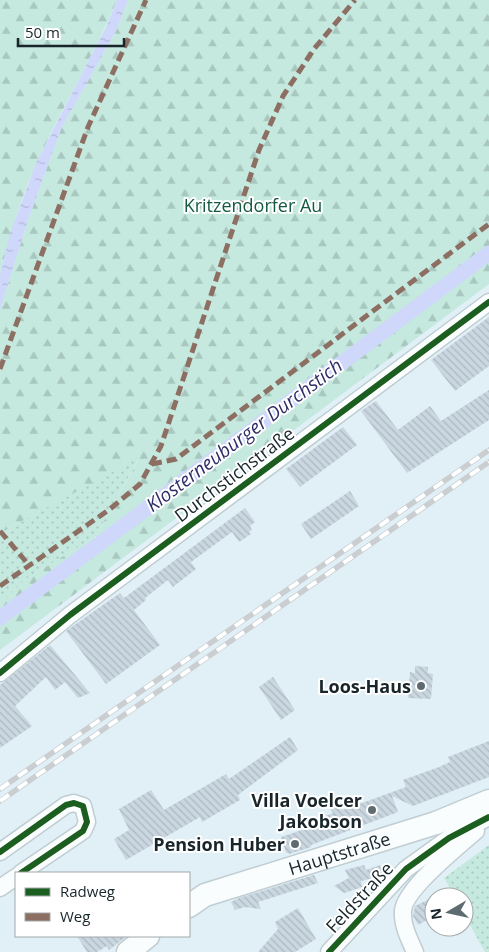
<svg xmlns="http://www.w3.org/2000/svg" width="489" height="952" font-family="'Open Sans',sans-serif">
	<defs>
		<pattern id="grass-dots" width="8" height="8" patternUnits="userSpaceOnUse" patternTransform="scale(1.25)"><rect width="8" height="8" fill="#c5e9de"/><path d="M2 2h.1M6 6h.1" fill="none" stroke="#a8c8bf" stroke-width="1.8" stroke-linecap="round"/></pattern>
		<pattern id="forest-firs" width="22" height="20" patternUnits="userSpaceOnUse" patternTransform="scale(1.25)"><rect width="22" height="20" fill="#c5e9de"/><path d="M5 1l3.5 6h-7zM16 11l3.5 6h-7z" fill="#a8c8bf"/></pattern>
		<pattern id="water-ripples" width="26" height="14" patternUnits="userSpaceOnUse" patternTransform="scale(1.25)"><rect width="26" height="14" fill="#cfd7fb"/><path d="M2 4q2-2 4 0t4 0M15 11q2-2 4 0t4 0" fill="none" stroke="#b1b8d7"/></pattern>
		<pattern id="building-back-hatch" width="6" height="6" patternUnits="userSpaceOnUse" patternTransform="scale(1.25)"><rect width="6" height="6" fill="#cad7e1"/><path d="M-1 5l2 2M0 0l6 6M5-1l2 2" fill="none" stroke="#adb8c1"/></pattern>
	</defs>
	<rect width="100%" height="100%" fill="#e0f0f6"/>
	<!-- grass -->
	<g fill="url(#grass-dots)">
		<path d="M140,456L95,537L26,579L0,604V533Z"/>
		<path d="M489,845V952H485L464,914V897H455L444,878Z"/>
	</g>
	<!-- forest -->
	<g fill="url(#forest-firs)">
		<path d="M0,0H117C94,56 62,107 37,162C21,197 10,236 0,274Z"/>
		<path d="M128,0H489V284L0,650V604L26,579L95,537L140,457L0,533V310L27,223L61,129L116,31Z"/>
	</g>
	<!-- water -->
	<path fill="url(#water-ripples)" d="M117,0H128L116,31L61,129L27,223L0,310V274L10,234L36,163L107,25Z"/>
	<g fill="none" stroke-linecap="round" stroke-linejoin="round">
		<!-- canal -->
		<path stroke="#cfd7fb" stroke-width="15" d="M0,618L489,253"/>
	</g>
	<!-- building -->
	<g fill="url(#building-back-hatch)">
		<path d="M489,317V366L455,391L431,360Z"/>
		<path d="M489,390V420L407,473L361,411L376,401L398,430L430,406L441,421Z"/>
		<path d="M343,427L357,445L300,487L286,469Z"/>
		<path d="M350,491L359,506L311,539L301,524Z"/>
		<path d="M245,508L255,522L250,526L252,530L249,532L251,534L239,542L232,532L191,562L196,569L173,587L168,580L145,598L146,600L134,610L160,645L106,684L66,631L120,593L124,598Z"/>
		<path d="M50,645L90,693L78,698L65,682L55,690L46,677L15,706L32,726L0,748V685Z"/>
		<path d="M415,666L428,667V673L433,674L431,699L408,698L410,672L415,673Z"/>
		<path d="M273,677L295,710L281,720L259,687Z"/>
		<path d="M290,737L298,750L238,795L240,800L202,822L200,817L126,860L114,839L129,830L119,809L151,790L164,810L226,774L229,779Z"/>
		<path d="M489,741V777L413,806L392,796L398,812L311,845V847L289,854L286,852L281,837L308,828L306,824L333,813L327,804L336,798L343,810L406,787L403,780L439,767L450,762L448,757Z"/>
		<path d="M364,865L366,870L380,865L383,876L361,881L362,887L344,893L334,886L349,878L345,870Z"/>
		<path d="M314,875L318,883L258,902L261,909L245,907L235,910L231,902L239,898Z"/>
		<path d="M434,897V916L418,925L413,916L415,906Z"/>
		<path d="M298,908L316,939L295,952H258L278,929L275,922Z"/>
		<path d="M77,936H127L109,950L107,946L97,952H87Z"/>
	</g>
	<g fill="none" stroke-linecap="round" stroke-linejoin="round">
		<!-- minor casing -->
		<g stroke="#c0cdd2" stroke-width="19">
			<g id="minor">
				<path d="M0,673L70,615L489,302"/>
				<path d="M0,852L66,805L74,803L83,806L87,822L83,831L21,873"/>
				<path d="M0,888L16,877"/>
				<path d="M329,952L406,869L449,838L489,817"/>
				<path d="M415,952C409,939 402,925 403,911C404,889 459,846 476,831"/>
			</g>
		</g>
		<!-- secondary casing -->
		<g stroke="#c0cdd2" stroke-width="25">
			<g id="secondary">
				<path id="s1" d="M189,906L205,895L436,823L489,801"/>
				<path d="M128,952L148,936"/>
			</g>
		</g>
		<!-- minor -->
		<use href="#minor" stroke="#fafdfe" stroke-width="16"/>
		<!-- secondary -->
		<use href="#secondary" stroke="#fafdfe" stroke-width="22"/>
		<!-- rail casing -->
		<g stroke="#caced0" stroke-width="5.5">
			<g id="rail">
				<path d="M0,789L489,450"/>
				<path d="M0,801L489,462"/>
			</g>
		</g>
		<!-- rail -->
		<use href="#rail" stroke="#fff" stroke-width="4" stroke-dasharray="11" stroke-linecap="butt"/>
		<!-- quiet -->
		<g stroke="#8d6e63" stroke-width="5" stroke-dasharray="10 5" stroke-linecap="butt">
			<path d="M0,369L88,127L146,0"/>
			<path d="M152,464L176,459L489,224"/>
			<path d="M0,531L28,564"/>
			<path d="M0,586L110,509L140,484L161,446L259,150L283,96L314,49L355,0"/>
		</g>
		<!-- cycleway casing -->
		<g stroke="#fff" stroke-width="9">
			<g id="cycleway">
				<path d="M0,673L70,615L489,302"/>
				<path d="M0,852L66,805L74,803L83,806L87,822L83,831L21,873"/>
				<path d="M329,952L406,869L449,838L489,817"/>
			</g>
		</g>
		<!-- cycleway -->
		<use href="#cycleway" stroke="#1b5e20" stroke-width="6"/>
	</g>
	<!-- markers -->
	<g fill="#5e6c71" stroke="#fff" stroke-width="2">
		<circle cx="421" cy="686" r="5"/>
		<circle cx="372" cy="810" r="5"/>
		<circle cx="295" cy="844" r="5"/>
	</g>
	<g text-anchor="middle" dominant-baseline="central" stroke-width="4" stroke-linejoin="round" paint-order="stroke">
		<!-- park labels -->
		<g font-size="18" fill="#145940" stroke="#fff">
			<text x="253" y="205">Kritzendorfer Au</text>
		</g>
		<!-- street labels -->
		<g font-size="18" fill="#18252a" stroke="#fff">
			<text transform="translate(234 474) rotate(-37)">Durchstichstraße</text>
			<text stroke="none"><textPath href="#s1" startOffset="160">Hauptstraße</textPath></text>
			<text transform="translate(359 897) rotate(-47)">Feldstraße</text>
		</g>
		<!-- poi labels -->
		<g font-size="18" font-weight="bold" fill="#18252a" stroke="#fff" text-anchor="end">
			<text x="411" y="686">Loos-Haus</text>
			<text x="362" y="800">Villa Voelcer<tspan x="362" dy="21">Jakobson</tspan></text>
			<text x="285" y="844">Pension Huber</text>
		</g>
		<!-- water labels -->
		<g font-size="19" font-style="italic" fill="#2f2d67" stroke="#fff">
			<text transform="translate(244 435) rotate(-37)">Klosterneuburger Durchstich</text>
		</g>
	</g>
	<!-- legend -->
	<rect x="15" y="872" width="175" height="65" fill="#ffffff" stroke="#a3a8aa"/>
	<rect x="25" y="888" width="25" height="8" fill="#1b5e20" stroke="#a3a8aa"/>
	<text x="60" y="897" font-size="15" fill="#18252a">Radweg</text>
	<rect x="25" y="913" width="25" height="8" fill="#8d6e63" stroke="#a3a8aa"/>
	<text x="60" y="922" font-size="15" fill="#18252a">Weg</text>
	<!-- north arrow -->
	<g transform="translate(449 912) rotate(261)"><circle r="24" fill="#ffffff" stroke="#a3a8aa"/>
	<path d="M0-4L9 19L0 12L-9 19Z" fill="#5e6c71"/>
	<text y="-8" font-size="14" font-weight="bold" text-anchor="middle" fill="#18252a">N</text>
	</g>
	<!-- scale -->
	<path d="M18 38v8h106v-8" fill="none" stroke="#18252a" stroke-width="2.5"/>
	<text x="25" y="38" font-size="15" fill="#18252a" stroke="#ffffff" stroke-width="4" paint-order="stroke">50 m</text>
</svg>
